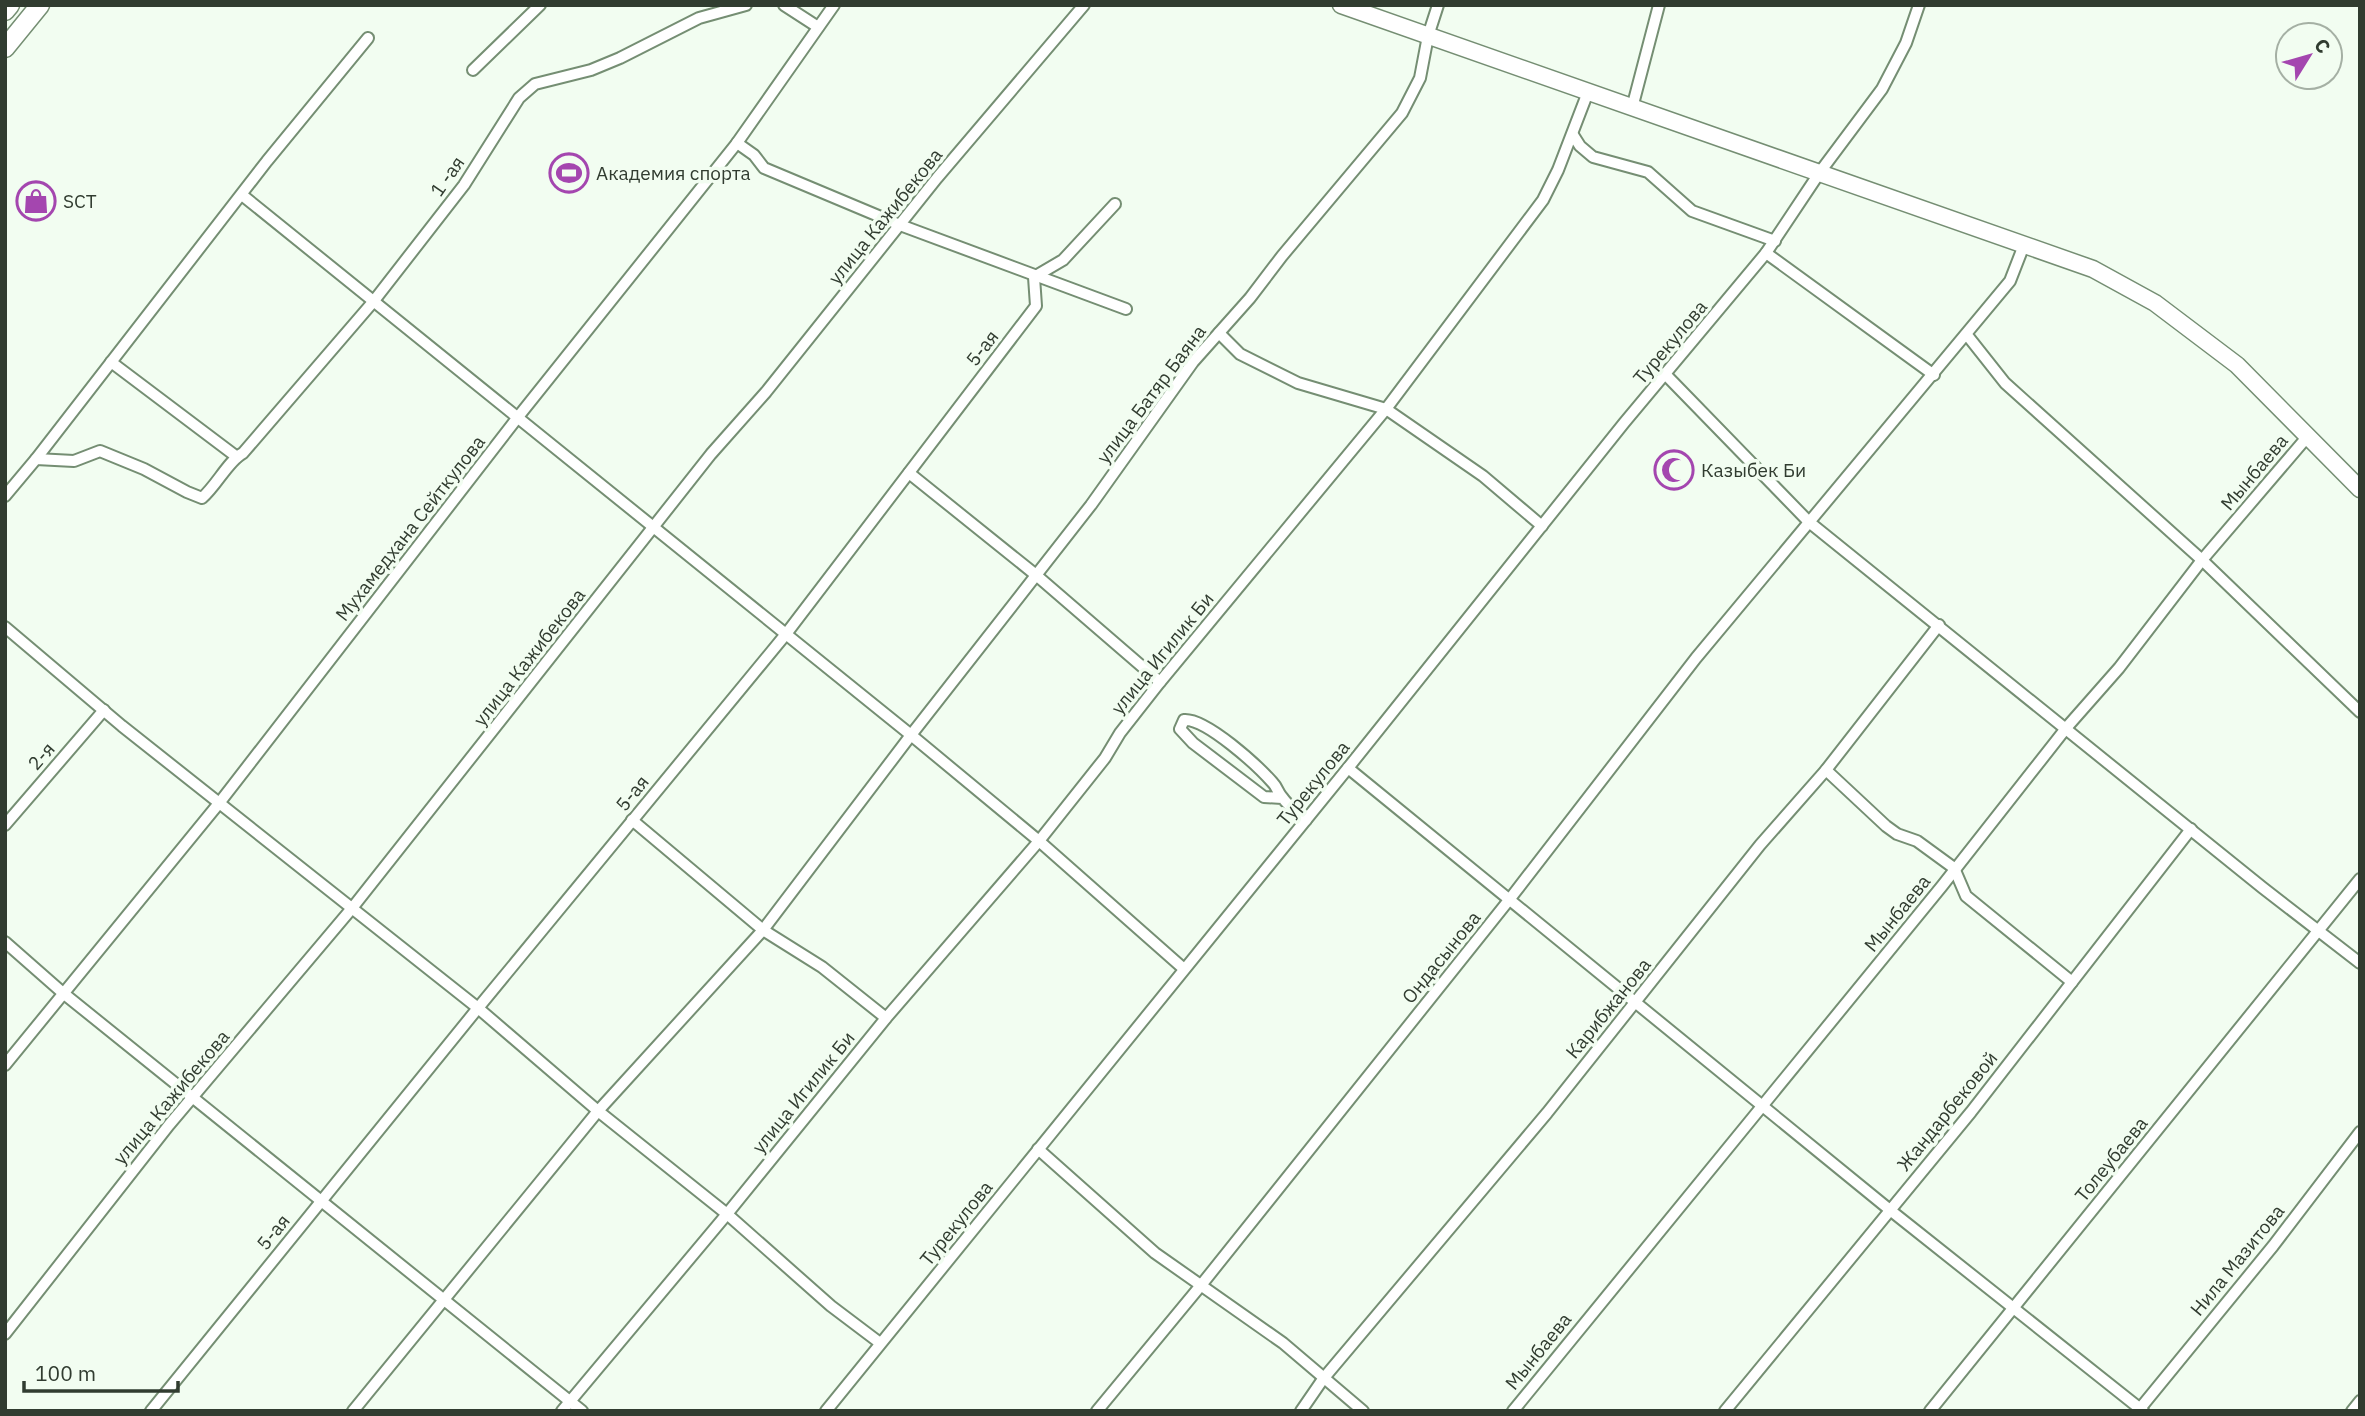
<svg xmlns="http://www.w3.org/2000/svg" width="2365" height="1416" font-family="'IBM Plex Sans',sans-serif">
	<rect width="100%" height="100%" fill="#f2fdf1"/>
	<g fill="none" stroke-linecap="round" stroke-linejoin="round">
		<!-- minor casing -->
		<g stroke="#758e73" stroke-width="14">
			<g id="minor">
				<path d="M784,5L818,27"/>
				<path d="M473,70L540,5"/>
				<path d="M1632,108L1659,5"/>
				<path d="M1573,135L1580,146L1593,157L1648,172L1692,211L1775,241"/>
				<path d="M737,143L754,155L764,168L900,225L1126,309"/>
				<path d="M242,195L911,735L1039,841L1184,969"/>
				<path d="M1766,253L1934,375"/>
				<path d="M1219,333L1240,354L1298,383L1386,409L1483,476L1542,526"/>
				<path d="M1967,335L2005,383L2202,560L2360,712"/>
				<path d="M111,362L237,457"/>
				<path d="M1666,375L1809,522L2263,888L2360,963"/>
				<path d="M36,459L267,161L368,38"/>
				<path d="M909,473L1036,575L1160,682"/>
				<path d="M5,496L36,459L74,461L100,451L144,469L187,492L202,498C217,485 228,461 243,453L373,302L464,185L519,98L535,84L591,70L620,58L699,18L746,5"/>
				<path d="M5,627L122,726L478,1008L598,1111L727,1214L831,1306L880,1343"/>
				<path d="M1348,768L1890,1210L2143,1411"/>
				<path d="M1826,770L1886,826L1897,834L1917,841L1954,868L1966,896L2072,982"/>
				<path d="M1282,798L1264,797L1193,743L1180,729L1184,720C1206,718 1258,766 1273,783C1277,787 1278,793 1282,797C1288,806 1298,813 1306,820"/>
				<path d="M632,820L763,930L822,967L886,1018"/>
				<path d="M5,825L104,710"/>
				<path d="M5,942L63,993L582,1411"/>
				<path d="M5,1065L220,802L518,417L737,143L834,5"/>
				<path d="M1038,1149L1155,1253L1283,1343L1363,1411"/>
				<path d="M5,1334L169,1125L353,907L711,454L766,392L937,178L1084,5"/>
				<path d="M151,1411L478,1008L786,634L1036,306L1034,277L1063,260L1115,204"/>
				<path d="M353,1411L598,1111L763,930L911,735L1091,505L1193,362L1250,298L1282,256L1402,113L1420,78L1428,36L1438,5"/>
				<path d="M562,1411L727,1214L886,1018L1039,841L1105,758L1120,733L1160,682L1386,409L1543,200L1558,170L1588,92"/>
				<path d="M826,1411L1348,768L1624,423L1766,253L1820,172L1882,89L1906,43L1919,5"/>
				<path d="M1097,1411L1202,1284L1509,900L1696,658L2010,281L2024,245"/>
				<path d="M1301,1411L1323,1379L1547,1113L1760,845L1826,770L1939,625"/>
				<path d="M1513,1411L1942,886L2067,727L2119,668L2202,560L2308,436"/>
				<path d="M1725,1411L1971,1112L2191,829"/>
				<path d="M1930,1411L2360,879"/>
				<path d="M2138,1411L2273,1246L2360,1132"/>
				<path d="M2352,1411L2360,1401"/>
			</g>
		</g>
		<!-- secondary casing -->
		<g stroke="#758e73" stroke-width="19">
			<path id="secondary" d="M1341,5L2093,269L2155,303L2237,365L2360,489"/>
		</g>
		<!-- trunk casing -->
		<g stroke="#758e73" stroke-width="21">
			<g id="trunk">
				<path d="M5,11L10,5"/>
				<path d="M5,48L40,5"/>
			</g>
		</g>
		<!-- minor -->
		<use href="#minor" stroke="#fff" stroke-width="10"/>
		<!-- secondary -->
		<use href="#secondary" stroke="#fff" stroke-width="16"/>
		<!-- trunk -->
		<use href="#trunk" stroke="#fff" stroke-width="18"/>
	</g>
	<!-- icons -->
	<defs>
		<g id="stadium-ring" transform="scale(2.0125)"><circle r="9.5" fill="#f2fdf1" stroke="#a446af" stroke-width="1.5"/><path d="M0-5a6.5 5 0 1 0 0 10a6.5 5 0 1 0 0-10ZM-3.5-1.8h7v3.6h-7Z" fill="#a446af"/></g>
		<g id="shop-ring" transform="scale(2.0125)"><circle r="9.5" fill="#f2fdf1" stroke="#a446af" stroke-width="1.5"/><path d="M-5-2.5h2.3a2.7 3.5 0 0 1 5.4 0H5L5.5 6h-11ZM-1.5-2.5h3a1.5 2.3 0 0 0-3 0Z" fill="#a446af"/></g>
		<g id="mosque-ring" transform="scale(2.0125)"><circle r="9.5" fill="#f2fdf1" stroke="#a446af" stroke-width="1.5"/><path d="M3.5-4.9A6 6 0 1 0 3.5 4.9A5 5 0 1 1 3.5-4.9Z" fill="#a446af"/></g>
	</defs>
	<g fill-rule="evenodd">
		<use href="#stadium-ring" x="569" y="173"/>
		<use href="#shop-ring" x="36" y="201"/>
		<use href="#mosque-ring" x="1674" y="470"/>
	</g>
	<g text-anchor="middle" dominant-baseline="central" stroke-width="7" stroke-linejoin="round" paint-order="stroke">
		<!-- poi labels -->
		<g font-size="19" fill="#313c30" stroke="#f2fdf1" text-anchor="start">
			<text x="596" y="173">Академия спорта</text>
			<text x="63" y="201">SCT</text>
			<text x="1701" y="470">Казыбек Би</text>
		</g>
		<!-- street labels -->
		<g font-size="19" fill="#313c30" stroke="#f2fdf1">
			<text transform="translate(447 176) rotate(-55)">1 -ая</text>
			<text transform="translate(885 216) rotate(-51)">улица Кажибекова</text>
			<text transform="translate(1670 342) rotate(-50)">Турекулова</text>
			<text transform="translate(982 348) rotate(-52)">5-ая</text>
			<text transform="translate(1151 394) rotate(-53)">улица Батяр Баяна</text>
			<text transform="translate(2254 472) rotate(-50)">Мынбаева</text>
			<text transform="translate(410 528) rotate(-52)">Мухамедхана Сейткулова</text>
			<text transform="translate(1162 653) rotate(-51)">улица Игилик Би</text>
			<text transform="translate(529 657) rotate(-52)">улица Кажибекова</text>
			<text transform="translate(41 756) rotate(-49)">2-я</text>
			<text transform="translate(1313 783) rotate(-51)">Турекулова</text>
			<text transform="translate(632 793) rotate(-51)">5-ая</text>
			<text transform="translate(1897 913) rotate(-51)">Мынбаева</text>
			<text transform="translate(1441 957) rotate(-51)">Ондасынова</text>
			<text transform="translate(1608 1008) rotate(-51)">Карибжанова</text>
			<text transform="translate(803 1092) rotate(-51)">улица Игилик Би</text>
			<text transform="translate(171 1097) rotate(-50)">улица Кажибекова</text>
			<text transform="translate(1947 1111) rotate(-51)">Жандарбековой</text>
			<text transform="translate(2111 1159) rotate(-51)">Толеубаева</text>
			<text transform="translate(956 1223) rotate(-51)">Турекулова</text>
			<text transform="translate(273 1232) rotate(-51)">5-ая</text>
			<text transform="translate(2237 1260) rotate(-51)">Нила Мазитова</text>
			<text transform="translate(1538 1351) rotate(-51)">Мынбаева</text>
		</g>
	</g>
	<!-- border -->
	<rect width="2365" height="1416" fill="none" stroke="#313c30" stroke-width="14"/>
	<!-- north arrow -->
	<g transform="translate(2309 56) rotate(53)"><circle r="33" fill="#f2fdf1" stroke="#a5b0a4" stroke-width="2"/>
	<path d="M0-5L12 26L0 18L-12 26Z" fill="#a446af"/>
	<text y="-10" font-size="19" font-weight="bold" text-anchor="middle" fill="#313c30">С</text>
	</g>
	<!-- scale -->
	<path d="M24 1381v10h154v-10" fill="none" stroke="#313c30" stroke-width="3.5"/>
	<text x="35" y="1381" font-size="21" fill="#313c30" stroke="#f2fdf1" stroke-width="5" paint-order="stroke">100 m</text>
</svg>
